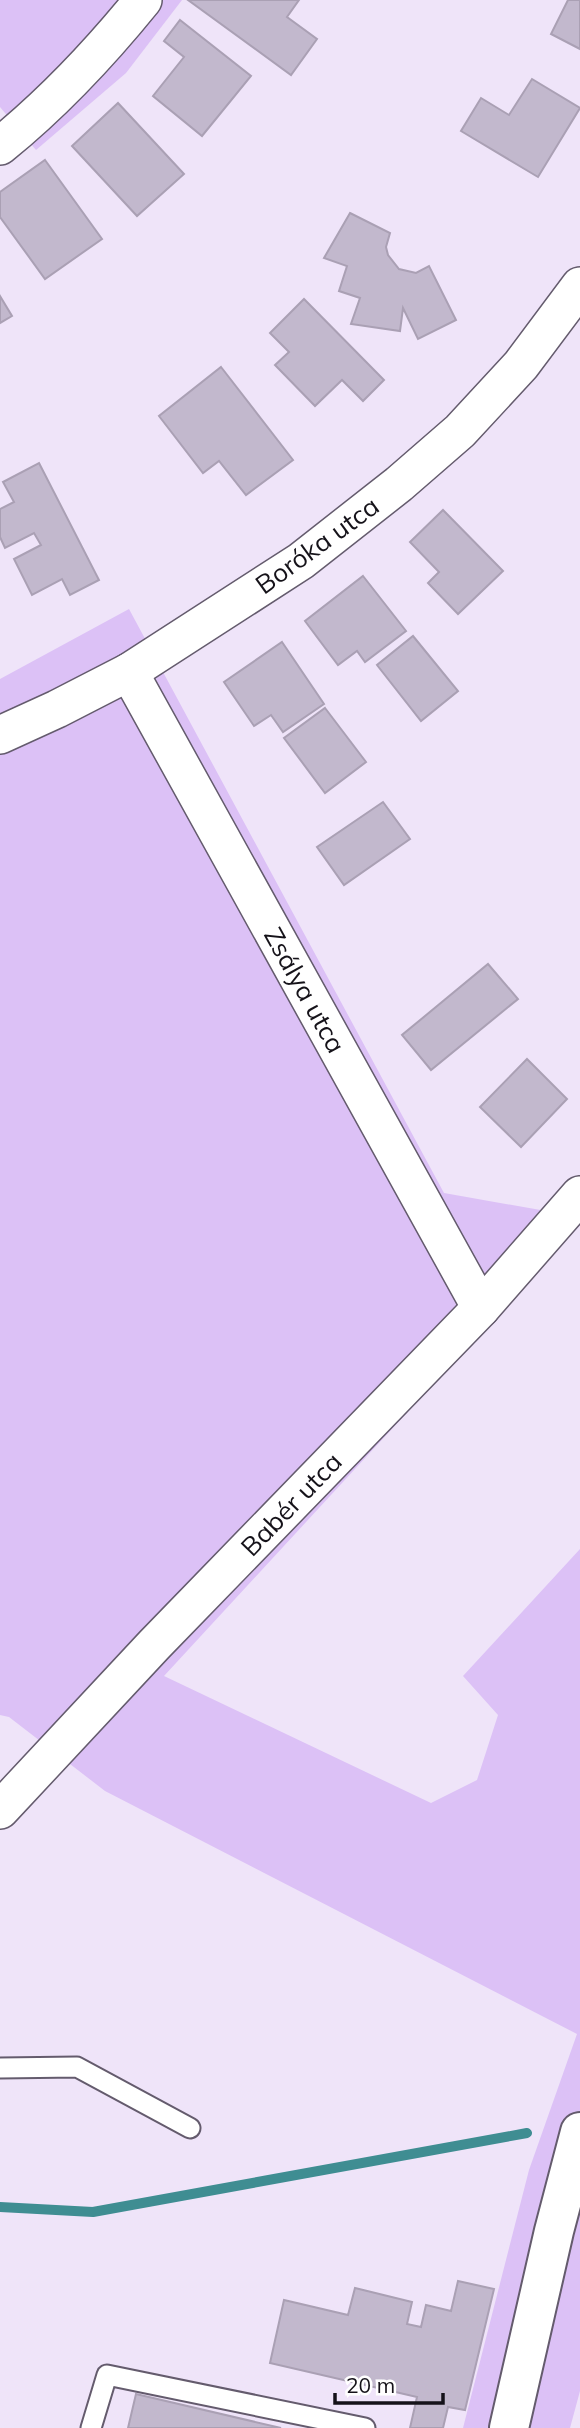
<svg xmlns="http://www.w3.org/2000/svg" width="580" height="2428" font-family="Mulish,sans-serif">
	<rect width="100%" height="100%" fill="#efe4f9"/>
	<!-- green -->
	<g fill="#dcc1f6">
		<path d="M0,0H182L126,73L36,150L0,107Z"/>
		<path d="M129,609L444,1193L580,1217V1225L164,1676L431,1803L477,1780L498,1715L463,1676L580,1549V2391L570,2428H463L529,2170L577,2034L105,1791L9,1717L0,1715V679Z"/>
	</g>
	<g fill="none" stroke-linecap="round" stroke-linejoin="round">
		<!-- stream -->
		<path stroke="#3f8d92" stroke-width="10" d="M0,2207L93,2212L527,2133"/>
	</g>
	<!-- building -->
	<g fill="#c2b8cd" stroke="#aaa0b4" stroke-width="2">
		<path d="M188,0H299L287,17L317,39L291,75Z"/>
		<path d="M568,0H580V49L551,34Z"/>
		<path d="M180,20L251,76L202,136L153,96L184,57L164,41Z"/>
		<path d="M532,79L580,108L538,177L461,131L481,98L509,115Z"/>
		<path d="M118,103L184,174L137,216L72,146Z"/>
		<path d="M45,160L102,239L45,279L0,217V192Z"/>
		<path d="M350,213L390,233L386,247L388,255L399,269L416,273L429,266L456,320L418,339L403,308L400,331L351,324L360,298L339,291L347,266L324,258Z"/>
		<path d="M0,296L12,316L0,323Z"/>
		<path d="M304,299L384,380L363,401L342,380L315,406L275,365L289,352L270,333Z"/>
		<path d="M221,367L293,460L246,495L219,461L203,473L159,416Z"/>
		<path d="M39,463L99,580L70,595L62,579L32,595L14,559L41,545L34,533L5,548L0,537V509L14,502L3,482Z"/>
		<path d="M443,510L503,571L458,614L428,583L439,572L410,542Z"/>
		<path d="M363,576L406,631L365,662L357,651L338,665L305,621Z"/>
		<path d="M413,636L458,691L421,721L377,665Z"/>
		<path d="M282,642L324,704L283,732L271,715L254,726L224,682Z"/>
		<path d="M325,708L366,762L325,793L284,738Z"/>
		<path d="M383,802L410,839L344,885L317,847Z"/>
		<path d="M488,964L518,999L431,1070L402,1035Z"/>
		<path d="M527,1059L567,1099L521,1147L480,1107Z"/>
		<path d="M458,2281L494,2289L465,2410L448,2407L443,2428H410L417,2397L270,2363L284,2300L348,2315L355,2288L412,2302L407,2324L421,2327L426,2305L451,2311Z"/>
		<path d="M136,2394L281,2428H128Z"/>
	</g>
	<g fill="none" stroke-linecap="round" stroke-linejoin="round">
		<!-- lane casing -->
		<g stroke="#645b6d" stroke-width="23">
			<g id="lane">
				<path d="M0,2068L77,2067L190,2128"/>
				<path d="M91,2428L107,2375L365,2428"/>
			</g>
		</g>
		<!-- street casing -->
		<g stroke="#645b6d" stroke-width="40">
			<g id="street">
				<path d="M0,146C53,103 100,53 143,0"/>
				<path d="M129,672L481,1308"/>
				<path d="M0,735L57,709L129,672L301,561L399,484L460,431L521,365L580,286"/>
				<path d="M0,1810L154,1645L481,1308L580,1195"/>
			</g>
		</g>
		<!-- secondary casing -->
		<g stroke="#645b6d" stroke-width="42">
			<path id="secondary" d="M509,2428L554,2231L580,2132"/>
		</g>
		<!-- lane -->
		<use href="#lane" stroke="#fff" stroke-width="19"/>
		<!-- street -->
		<use href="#street" stroke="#fff" stroke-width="37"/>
		<!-- secondary -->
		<use href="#secondary" stroke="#fff" stroke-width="38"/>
	</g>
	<g text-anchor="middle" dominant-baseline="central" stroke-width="6" stroke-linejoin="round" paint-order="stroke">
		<!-- street labels -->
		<g font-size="26" fill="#151219" stroke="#fff">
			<text transform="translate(317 545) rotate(-36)">Boróka utca</text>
			<text transform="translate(305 990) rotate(61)">Zsálya utca</text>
			<text transform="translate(291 1504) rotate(-46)">Babér utca</text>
		</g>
	</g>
	<!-- scale -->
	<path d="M335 2393v10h108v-10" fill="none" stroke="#151219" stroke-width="3.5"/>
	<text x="346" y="2393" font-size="21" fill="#151219" stroke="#ffffff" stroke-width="5" paint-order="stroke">20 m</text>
</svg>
